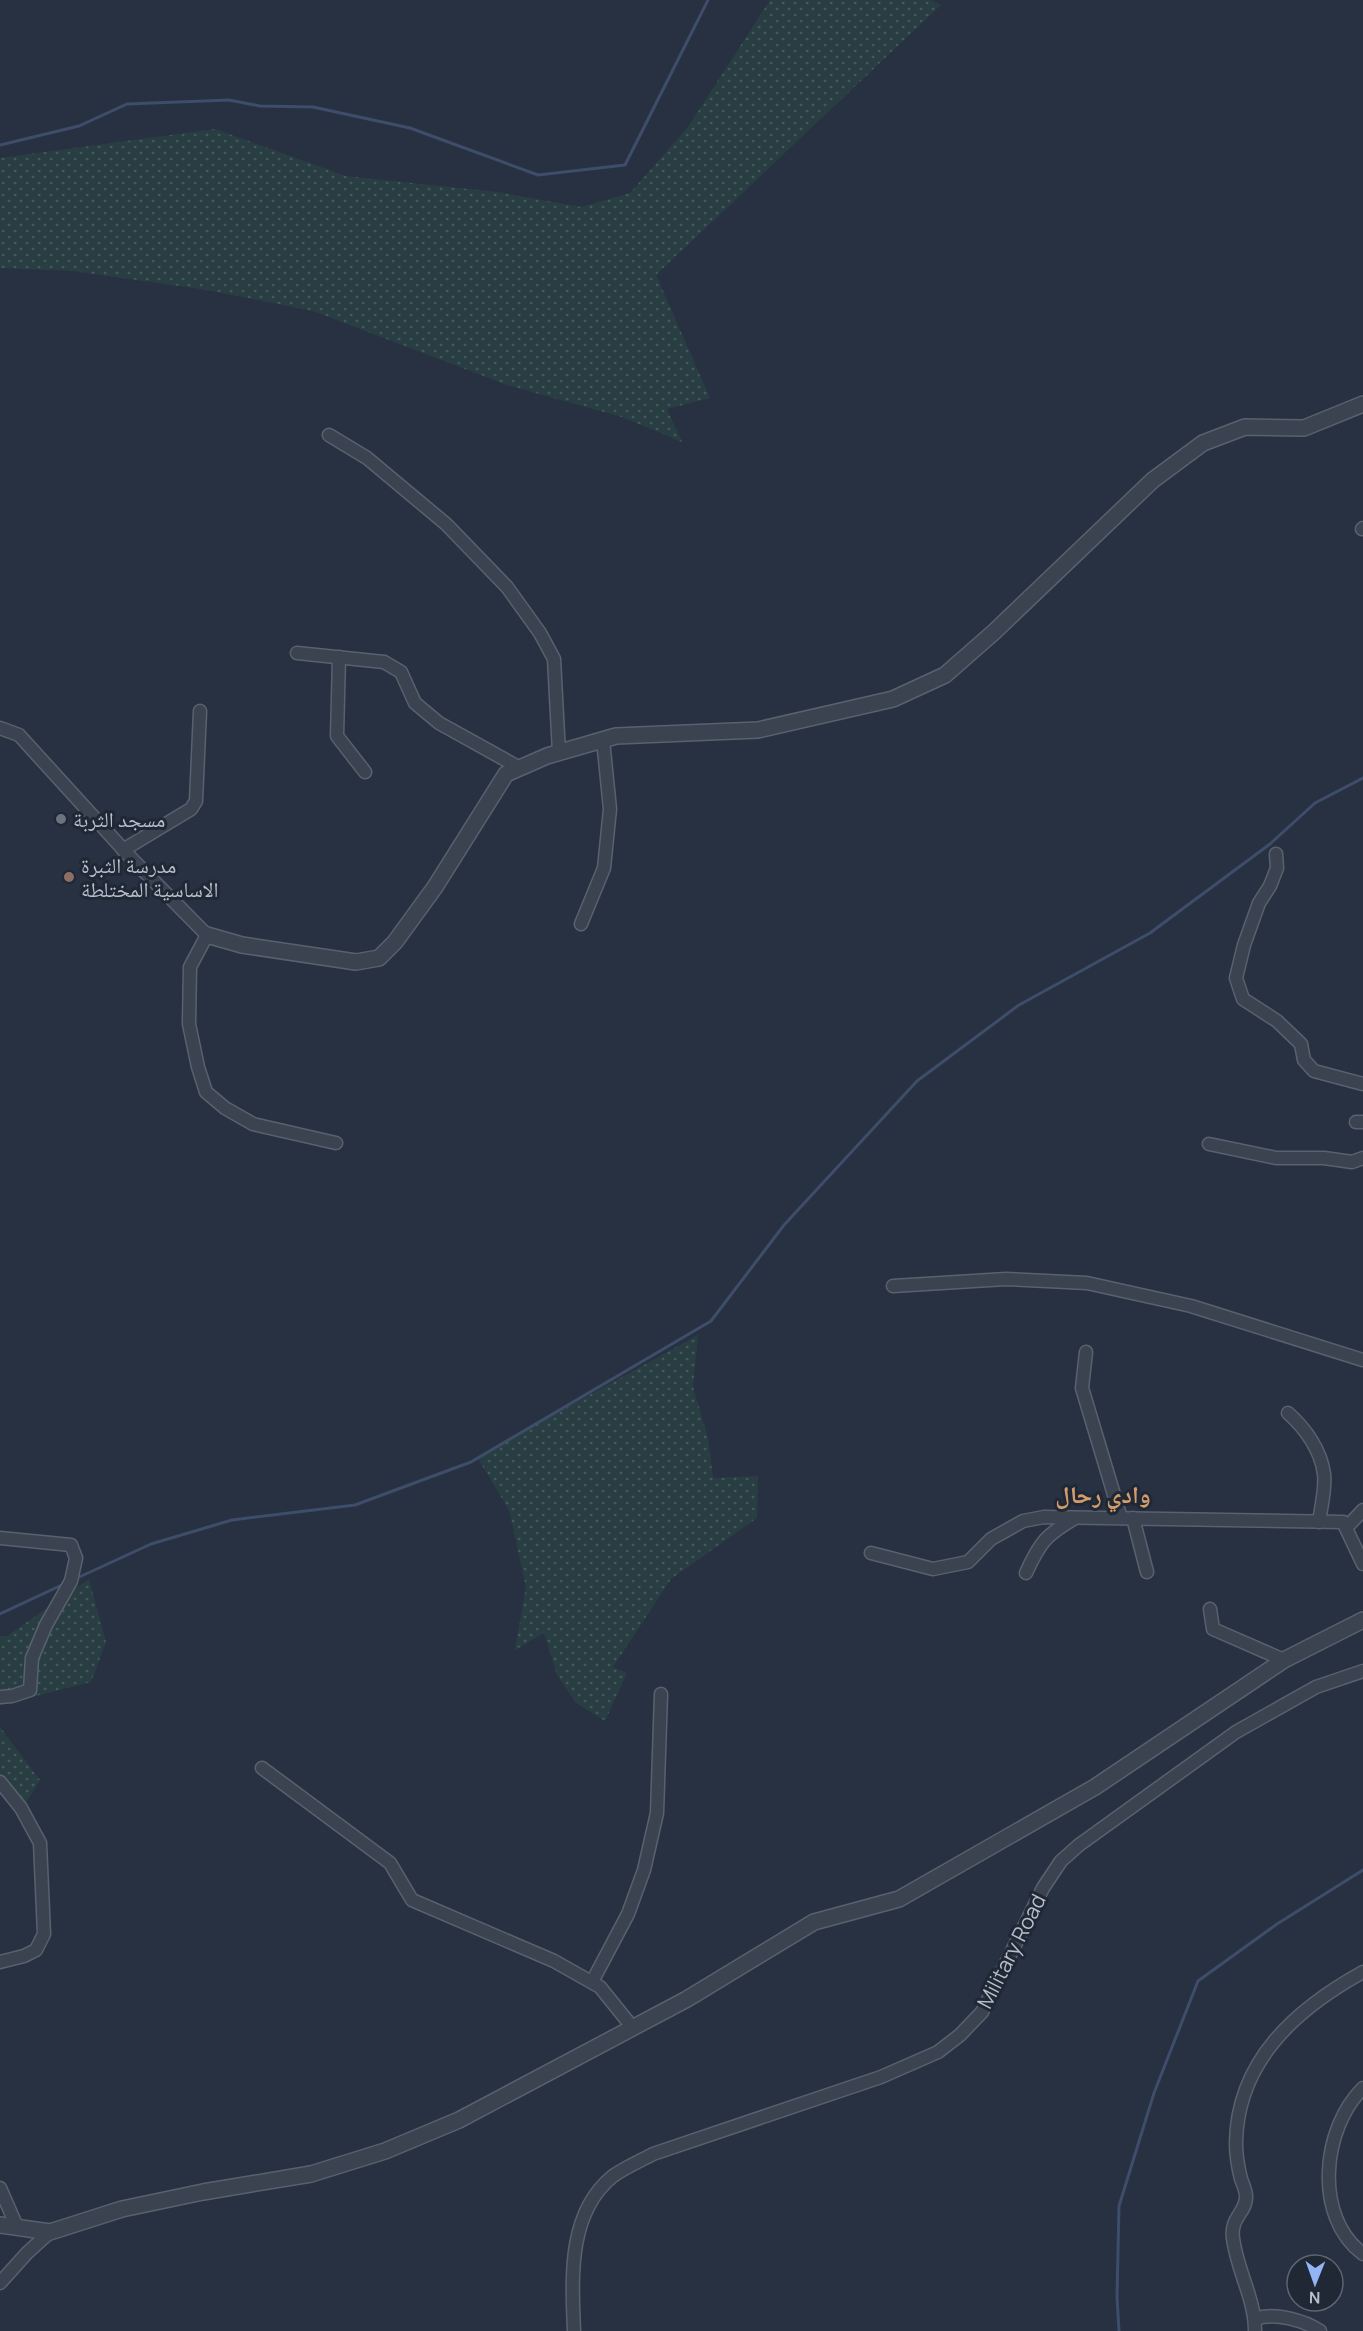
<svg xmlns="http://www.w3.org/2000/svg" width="1363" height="2331" font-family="Manrope,'Noto Naskh Arabic',sans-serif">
	<defs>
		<pattern id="grass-dots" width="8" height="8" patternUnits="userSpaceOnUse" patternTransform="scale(1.5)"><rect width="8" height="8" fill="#293e42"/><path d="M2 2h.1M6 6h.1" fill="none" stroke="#46585c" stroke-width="1.8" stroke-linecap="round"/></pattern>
	</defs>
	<rect width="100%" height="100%" fill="#273141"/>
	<!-- grass -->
	<g fill="url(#grass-dots)">
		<path d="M770,0H930L941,5L656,275L710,398L667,409L682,442L622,417L507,385L313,311L207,290L73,271L0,268V158L215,129L346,176L497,192L581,207L630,193L688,127Z"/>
		<path d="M698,1335L693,1387L708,1438L713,1478L758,1476L757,1518L671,1579L613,1667L627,1673L605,1721L576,1703L557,1675L544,1633L515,1650L526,1587L509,1510L477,1457Z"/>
		<path d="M89,1579L106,1642L91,1682L0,1705V1636H7Z"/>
		<path d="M0,1727L40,1780L25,1804L0,1783Z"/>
	</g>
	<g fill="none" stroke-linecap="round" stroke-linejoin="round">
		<!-- stream -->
		<g stroke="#3e4d69" stroke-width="3">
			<path d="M0,145L79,126L127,104L229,100L260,106L313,107L410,128L538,175L625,165L708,0"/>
			<path d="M75,1579L151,1544L232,1520L355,1505L471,1462L711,1321L784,1225L917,1081L1019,1005L1150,933L1270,844L1315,803L1363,778"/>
			<path d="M0,1614L64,1584"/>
			<path d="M1119,2331L1117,2297L1119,2206L1154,2093L1198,1981L1277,1924L1363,1870"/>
		</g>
		<!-- minor casing -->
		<g stroke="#59616e" stroke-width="15">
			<g id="minor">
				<path d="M329,435L367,458L446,524L507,587L540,633L554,659L559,753"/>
				<path d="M1362,529L1363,528"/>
				<path d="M297,653L384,662L401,672L415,703L439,723L520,768"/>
				<path d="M339,657L337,736L365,772"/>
				<path d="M0,728L19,735L131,858L207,935L190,967L189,1024L198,1067L206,1092L225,1108L253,1124L336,1143"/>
				<path d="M123,850L191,809L196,801L200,711"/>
				<path d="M1276,854L1277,868L1270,886L1259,903L1244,945L1236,978L1243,999L1277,1021L1301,1044L1304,1060L1314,1071L1363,1084"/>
				<path d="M581,924L604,868L610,809L603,740"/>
				<path d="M1356,1122H1363"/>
				<path d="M1209,1144L1276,1158H1324L1352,1162L1363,1158"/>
				<path d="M893,1286L1006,1279L1087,1283L1191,1306L1363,1360"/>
				<path d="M1086,1352L1082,1388L1121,1518"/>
				<path d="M1288,1413C1305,1428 1321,1450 1324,1474C1326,1488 1321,1507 1319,1522"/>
				<path d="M1133,1518L1147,1572"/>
				<path d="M1346,1528L1363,1510"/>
				<path d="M0,1538L71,1545L76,1558L71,1581L46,1625L32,1658L30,1690L12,1696L0,1697"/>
				<path d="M871,1553L933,1569L968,1562L991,1539L1023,1521L1044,1517L1343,1522L1363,1564"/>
				<path d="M1026,1573C1040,1542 1046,1535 1075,1518"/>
				<path d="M1210,1609L1213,1629L1284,1660"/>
				<path d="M262,1768L390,1863L412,1900L554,1961L600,1987L633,2028"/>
				<path d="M0,1782L21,1808L40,1843L44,1934L36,1950L24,1956L0,1962"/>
				<path d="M592,1982L628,1914L644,1870L657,1813L661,1694"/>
				<path d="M1363,2088C1322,2128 1313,2217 1363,2254"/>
				<path d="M0,2188L17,2227"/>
				<path d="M0,2283L27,2253L50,2232"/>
				<path d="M1255,2319C1274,2312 1304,2320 1320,2331"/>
				<path d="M574,2331C572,2279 567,2213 613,2176C626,2167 640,2161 653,2154L881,2077L938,2052L960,2035L982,2012L1043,1888L1061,1861L1079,1845L1236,1732L1316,1687L1363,1671"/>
				<path d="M1255,2331C1255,2298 1237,2271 1233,2238C1230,2217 1247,2212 1246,2196C1246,2191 1243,2184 1241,2179C1238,2167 1236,2156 1236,2143C1237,2061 1296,2009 1363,1972"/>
			</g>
		</g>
		<!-- tertiary casing -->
		<g stroke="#59616e" stroke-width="18">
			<g id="tertiary">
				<path d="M207,935L242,945L356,962L379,958L395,942L435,887L506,774L547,756L616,736L758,730L893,699L945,675L994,632L1153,480L1203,443L1245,427L1304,428L1363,404"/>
				<path d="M0,2225L50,2232L122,2209L203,2192L311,2174L385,2151L459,2120L687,1999L814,1922L899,1899L1095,1787L1284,1660L1363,1620"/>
			</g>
		</g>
		<!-- minor -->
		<use href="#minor" stroke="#3b4351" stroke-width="12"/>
		<!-- tertiary -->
		<use href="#tertiary" stroke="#3b4351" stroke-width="15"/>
	</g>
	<!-- markers -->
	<circle fill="#6b7280" stroke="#202836" stroke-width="2" cx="61" cy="819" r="6"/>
	<circle fill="#8d6e63" stroke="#202836" stroke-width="2" cx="69" cy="877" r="6"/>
	<g text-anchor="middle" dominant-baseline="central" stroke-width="6" stroke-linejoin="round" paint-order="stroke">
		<!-- poi labels -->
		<g font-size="21" fill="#b8becb" stroke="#202836" text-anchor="start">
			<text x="73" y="819">مسجد الثربة</text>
			<text x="81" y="865">مدرسة الثبرة<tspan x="81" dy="24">الاساسية المختلطة</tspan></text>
		</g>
		<!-- street labels -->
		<g font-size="21" fill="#b8becb" stroke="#202836">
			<text transform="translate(1011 1951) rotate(-63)">Military Road</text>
		</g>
		<!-- quarter labels -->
		<g font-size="24" font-weight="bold" fill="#d39d6b" stroke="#202836">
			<text x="1103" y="1493">وادي رحال</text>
		</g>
	</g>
	<!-- north arrow -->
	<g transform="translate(1315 2283) rotate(181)"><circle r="28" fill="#202836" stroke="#5d6472" stroke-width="1.5"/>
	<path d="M0-4.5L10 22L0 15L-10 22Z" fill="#93b5f5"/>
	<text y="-9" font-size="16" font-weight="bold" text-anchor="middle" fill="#b8becb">N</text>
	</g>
</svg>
